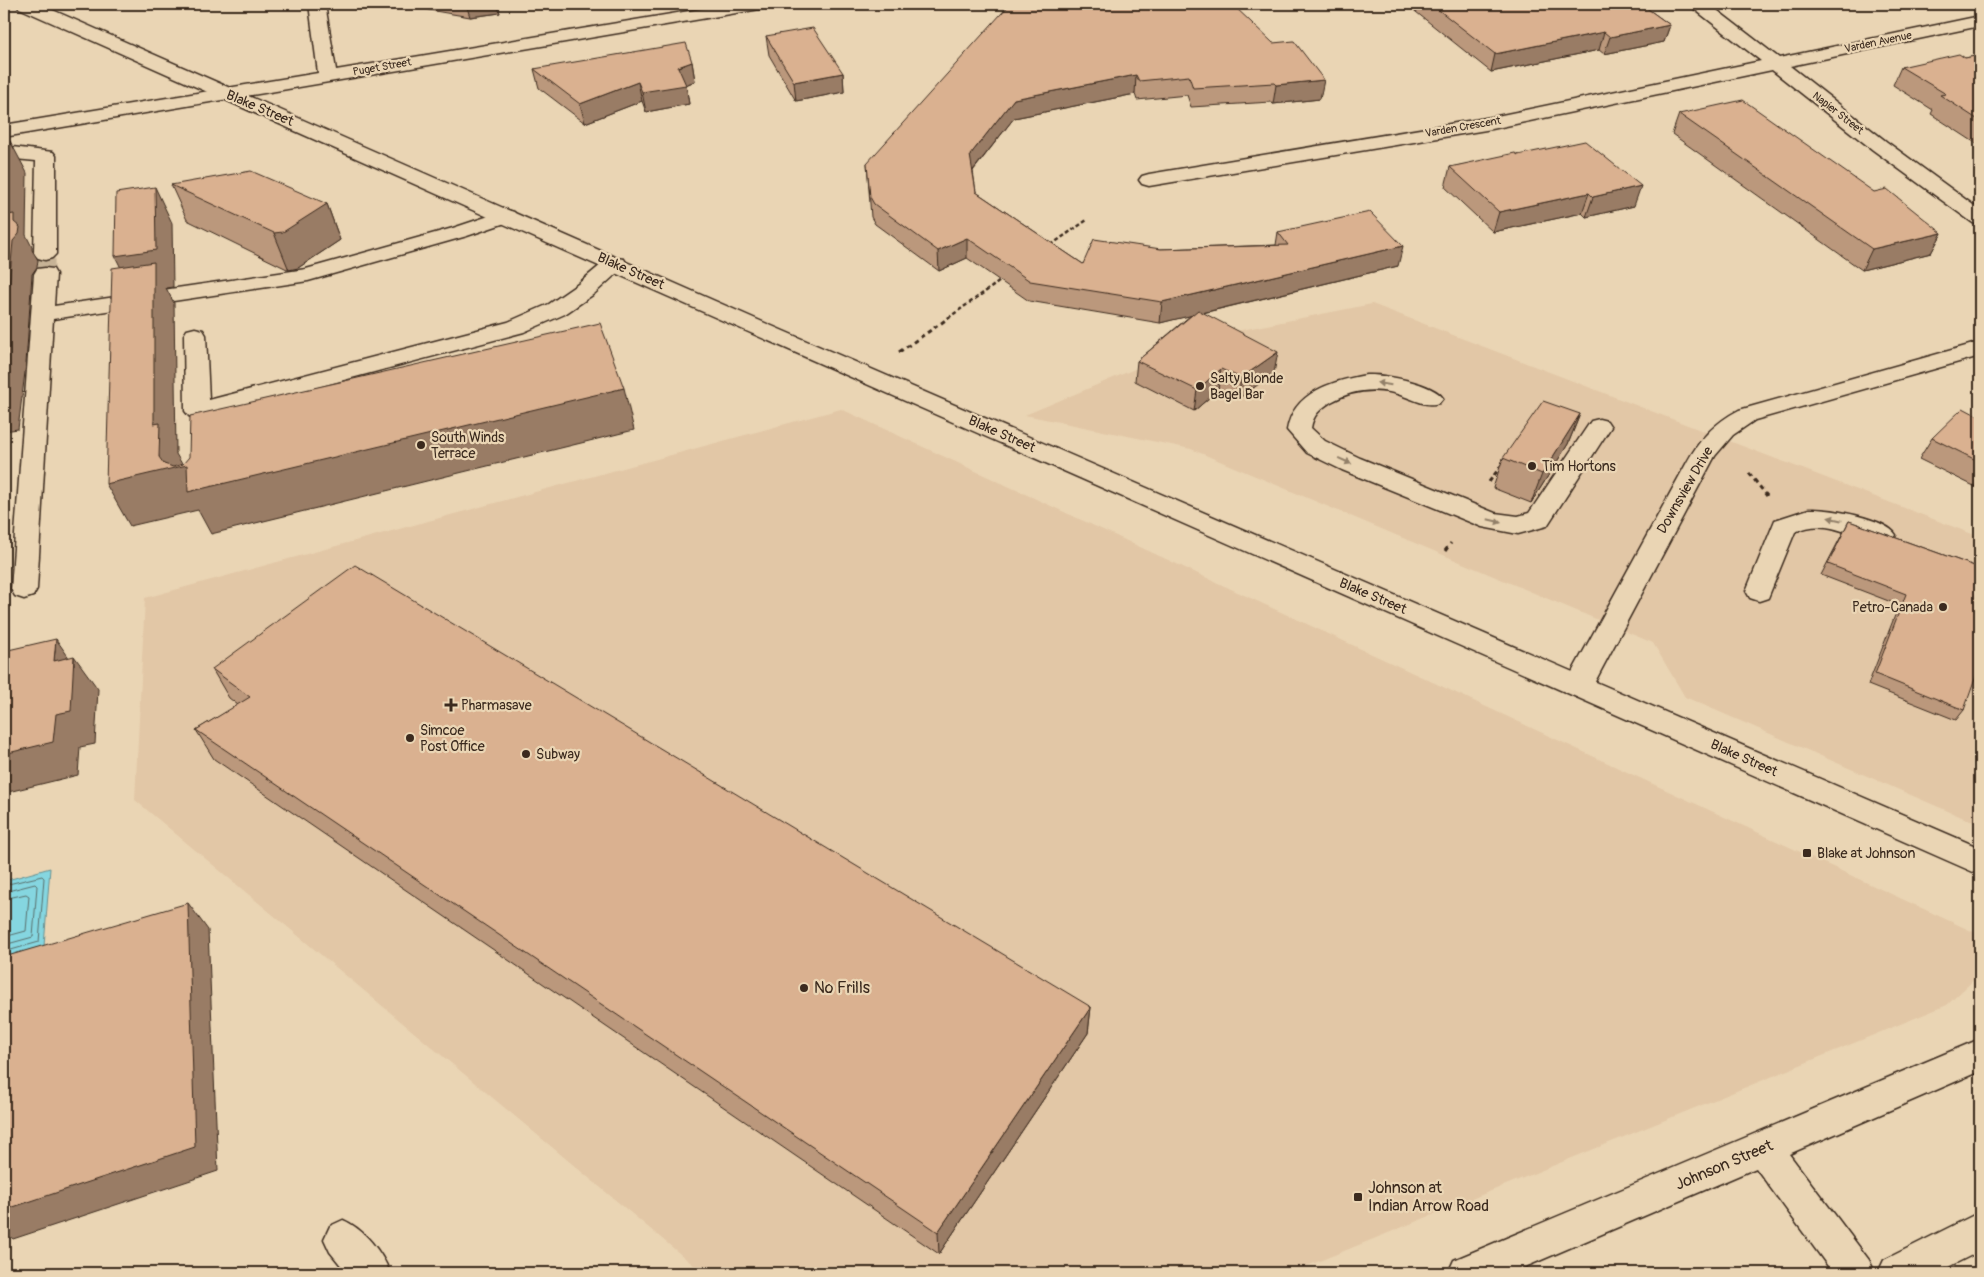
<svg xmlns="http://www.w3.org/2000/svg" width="1984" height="1277" font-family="Pangolin,sans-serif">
	<rect width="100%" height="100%" fill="#ead5b4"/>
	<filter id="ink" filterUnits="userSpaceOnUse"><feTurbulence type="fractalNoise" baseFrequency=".02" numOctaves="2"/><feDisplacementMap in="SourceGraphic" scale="10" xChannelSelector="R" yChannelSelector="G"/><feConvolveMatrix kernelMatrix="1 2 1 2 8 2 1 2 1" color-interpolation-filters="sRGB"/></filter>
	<g filter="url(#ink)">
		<!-- built -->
		<g fill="#e2c7a6">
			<path d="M1372,304L1980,537V825L1685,697L1653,643L1191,449L1025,415L1216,335Z"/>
			<path d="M841,409L1980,935V974L1947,1005L1290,1273H703L135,800L145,598Z"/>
		</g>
		<!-- water -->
		<path fill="#85d6e0" stroke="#679192" d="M50,868L44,946L4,957V881Z"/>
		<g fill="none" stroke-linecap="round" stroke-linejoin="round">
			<!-- shore -->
			<g stroke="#596f6c" stroke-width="1">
				<path d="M4,885L42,876L44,878L39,942L4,952"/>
				<path d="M4,892L35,884L37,886L33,937L4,945"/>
				<path d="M4,899L26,894L29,896L26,931L4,937"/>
			</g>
			<!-- minor-tunnel -->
			<path stroke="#c7b396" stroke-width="19" stroke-dasharray="19 10" stroke-linecap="butt" d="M45,254V274"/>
			<!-- minor casing -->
			<g stroke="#3b2a1e" stroke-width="3">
				<g id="minor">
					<path d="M309,4H325L336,70L731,4H768L766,8L760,9L4,137V125L318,73Z"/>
					<path d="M1691,4H1709L1779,58L1980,16V26L1790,66L1887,142L1980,210V225L1973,223L1873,150L1772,70L1492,129L1149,186L1142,184L1139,180L1142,176L1149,174L1492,117L1761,61L1693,8Z"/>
					<path d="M4,146L53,152L56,156V254L52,258L45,260L38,258L34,254L36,161L4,158Z"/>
					<path d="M507,210L514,212L517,216L514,220L467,236L308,281L53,319L37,589L33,596L24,599L15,596L11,589L34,274L37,269L45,268L53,269L56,274L54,306L306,269L453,228Z"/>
					<path d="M616,258L624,259L627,264L594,294L565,314L524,332L197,419L189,416L185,411L184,335L187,330L195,328L203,330L206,335L209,400L508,322L549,304L578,284L608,259Z"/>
					<path d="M1980,342V356L1755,420L1733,435L1715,456L1589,693L1579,696L1569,693L1565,685L1686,464C1699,440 1714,423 1739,410Z"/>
					<path d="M1366,375C1384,374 1433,383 1443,398L1439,403C1427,407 1418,401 1406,397C1380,387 1356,388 1331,402C1320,409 1313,415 1311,428L1325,441L1360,458L1495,513L1518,516L1529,513L1591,421L1599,419L1607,421L1611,427L1547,526L1518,534L1482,527L1342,470L1307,453L1287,430C1293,392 1333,381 1366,375Z"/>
					<path d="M1809,509C1828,508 1886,518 1896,535L1892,541C1863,550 1835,513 1795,532L1768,598L1759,601L1750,598L1746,591L1775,520Z"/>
					<path d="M1980,1039V1071L1789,1154L1869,1260L1875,1273H1833L1756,1168L1511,1273H1448L1454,1260Z"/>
					<path d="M1980,1212V1251L1936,1273H1878L1884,1260Z"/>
					<path d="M343,1220C364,1229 382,1252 390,1273H347L330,1252L324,1239L330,1226Z"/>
				</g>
			</g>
			<!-- major casing -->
			<g stroke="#3b2a1e" stroke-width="3">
				<path id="major" d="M17,4H39L765,323L1980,848V875L506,225L19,8Z"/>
			</g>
			<!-- path-far1 -->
			<g stroke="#3b2a1e" stroke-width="2.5" stroke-dasharray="4 2.5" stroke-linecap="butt">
				<path d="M1051,245L1087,220"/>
				<path d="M948,318L1003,279"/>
			</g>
			<!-- path -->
			<g stroke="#3b2a1e" stroke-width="3" stroke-dasharray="4.5 4" stroke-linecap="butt">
				<path d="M899,352L950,317"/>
				<path d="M1749,473L1767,496"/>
				<path d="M1489,482L1503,463"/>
				<path d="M1445,551L1451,543"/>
			</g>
			<!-- minor -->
			<use href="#minor" fill="#ead5b4" fill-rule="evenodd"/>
			<!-- major -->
			<use href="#major" fill="#ead5b4" fill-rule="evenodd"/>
		</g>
		<!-- wall -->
		<g fill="#bb987c" stroke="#3b2a1e">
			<path d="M421,4H497L500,13L470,17L423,9Z"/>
			<path d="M1232,4L1320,99L1273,104L1271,102L1191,107L1187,95L1137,100L1135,94L1014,118L973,171L976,192L1083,264L1161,249L1276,245L1278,232L1398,266L1203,313L1274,373L1238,399L1218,390L1194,411L1135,381L1137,361L1191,315L1160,323L1029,301L967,258L939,271L875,224L871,217L867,163Z"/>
			<path d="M1406,4H1641L1670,25L1664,42L1604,54L1599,50L1491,72Z"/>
			<path d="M1793,4H1817L1799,7Z"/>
			<path d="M766,36L843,73L844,92L796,101L769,55Z"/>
			<path d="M1980,55V146L1931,114L1933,110L1893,85L1901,67L1965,58Z"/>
			<path d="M692,62L695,81L686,85L689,104L646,112L642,101L585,123L539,88L534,69Z"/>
			<path d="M1679,114L1874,192L1942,233L1931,253L1862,270L1672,134Z"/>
			<path d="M1518,155L1634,206L1586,217L1582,213L1493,232L1445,187L1450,167Z"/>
			<path d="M171,185L327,204L340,240L298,268L289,270L187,220Z"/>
			<path d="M1580,414L1568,444L1531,503L1493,488L1503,458Z"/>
			<path d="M1980,417V489L1919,459L1932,438Z"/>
			<path d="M1849,521L1980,568L1964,710L1956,720L1868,685L1899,605L1821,575Z"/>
			<path d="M212,669L1091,1007L1088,1033L939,1254L214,759L196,730L238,705L229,698Z"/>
		</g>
		<!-- shaded-wall -->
		<g fill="#997c65" stroke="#3b2a1e">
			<path d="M466,4H497L500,13L470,17Z"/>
			<path d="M1801,4H1817L1799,7Z"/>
			<path d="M1670,25L1664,42L1604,54L1610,37Z"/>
			<path d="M1604,32L1599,50L1491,72L1495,54Z"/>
			<path d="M692,62L695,81L685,85H686L689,104L646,112L642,92L678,67Z"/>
			<path d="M843,73L844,92L796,101L794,82Z"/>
			<path d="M1136,75L1135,94L1014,118L970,174V155L1014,99Z"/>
			<path d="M1324,80L1320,99L1273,104L1276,85Z"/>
			<path d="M638,82L642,101L585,123L580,104Z"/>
			<path d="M10,141L27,173L26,235L32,247V250L38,260L37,267L32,274L26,364L18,429L4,431V343Z"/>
			<path d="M1641,186L1634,206L1586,217L1593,197Z"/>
			<path d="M155,187L172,223L173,287L166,288L174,303L176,454L182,464L624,388L634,430L211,534L198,510L130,526L106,484L159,457L133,292L115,256Z"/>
			<path d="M1589,193L1582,213L1493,232L1499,212Z"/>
			<path d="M327,204L340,240L298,268L289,270L274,233Z"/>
			<path d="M1942,233L1931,253L1862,270L1872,249Z"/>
			<path d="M967,238V258L939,271L938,251Z"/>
			<path d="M1403,246L1398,266L1160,323L1162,302Z"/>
			<path d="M1278,352L1274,373L1238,399L1241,378Z"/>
			<path d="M1221,369L1218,390L1194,411L1197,390Z"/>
			<path d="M1580,414L1568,444L1531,503L1542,474Z"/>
			<path d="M56,639L74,665V656L98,689L95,744L80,747L78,775L4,793V754L56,714L54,661Z"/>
			<path d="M188,903L208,930L218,1171L13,1239L4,1231V1210Z"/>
			<path d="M1091,1007L1088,1033L939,1254L938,1232Z"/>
		</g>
		<!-- building -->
		<g fill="#dab190" stroke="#3b2a1e">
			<path d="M1010,4H1232L1273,43L1294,41L1324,80L1276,85L1274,83L1193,88L1189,76L1139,81L1136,75L1014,99L970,155L976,192L1083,264L1094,239L1161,249L1288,245L1278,232L1370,212L1403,246L1162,302L1030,281L967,238L938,251L874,204L870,197L867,163Z"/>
			<path d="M1431,4H1641L1670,25L1610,37L1604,32L1495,54Z"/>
			<path d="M813,28L843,73L794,82L766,36Z"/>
			<path d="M686,43L692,62L678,67L686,85L642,92L638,82L580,104L534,69Z"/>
			<path d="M1959,54L1965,58L1980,55V121L1940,95L1946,94L1901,67Z"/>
			<path d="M1743,100L1874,192L1887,189L1942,233L1872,249L1679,114Z"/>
			<path d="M10,141L7,215L14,214V222L20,227L19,234L13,241L4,343V142Z"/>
			<path d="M1585,141L1641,186L1593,197L1589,193L1499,212L1450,167L1515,153L1518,155Z"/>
			<path d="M251,171L327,204L283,232L274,233L171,185Z"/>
			<path d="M155,187L156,250L115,256L116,193Z"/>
			<path d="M154,262V424L160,423L159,457L164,464L173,467L183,464L189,457L190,416L600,323L624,388L188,492L187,465L106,484L112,268Z"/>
			<path d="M1198,310L1278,352L1241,378L1221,369L1197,390L1137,361Z"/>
			<path d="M1543,401L1580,414L1542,474L1503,458Z"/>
			<path d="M1963,408L1980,417V462L1932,438Z"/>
			<path d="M1849,521L1980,568V665L1964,710L1875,674L1906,594L1828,564Z"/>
			<path d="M355,565L1091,1007L938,1232L196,730L250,697L212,669Z"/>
			<path d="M56,639L54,661L74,656L71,711L56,714L53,742L4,754V651Z"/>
			<path d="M188,903L195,1147L4,1210V957Z"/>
		</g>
		<!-- one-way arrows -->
		<defs><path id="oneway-solid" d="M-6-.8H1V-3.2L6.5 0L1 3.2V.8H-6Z" transform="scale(1.25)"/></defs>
		<g fill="#928069">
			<use href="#oneway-solid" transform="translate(1384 384) rotate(-170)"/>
			<use href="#oneway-solid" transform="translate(1345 461) rotate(24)"/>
			<use href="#oneway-solid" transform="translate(1835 519) rotate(-167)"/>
			<use href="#oneway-solid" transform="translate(1495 521) rotate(13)"/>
		</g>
	</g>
	<!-- markers -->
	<g fill="#3b2a1e" stroke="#ead5b4" stroke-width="2">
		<circle cx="1200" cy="386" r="5"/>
		<circle cx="421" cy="445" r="5"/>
		<circle cx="1532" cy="466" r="5"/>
		<circle cx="1943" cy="607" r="5"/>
		<path d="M448.5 697.5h5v5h5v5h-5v5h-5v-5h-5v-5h5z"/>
		<circle cx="410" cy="738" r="5"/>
		<circle cx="526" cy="754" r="5"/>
		<rect x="1802" y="848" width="10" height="10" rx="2.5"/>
		<circle cx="804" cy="988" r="5"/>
		<rect x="1353" y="1192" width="10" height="10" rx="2.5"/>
	</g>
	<g text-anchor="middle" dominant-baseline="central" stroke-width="4.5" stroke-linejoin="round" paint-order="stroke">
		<!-- far-street labels -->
		<g font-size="11" fill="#3b2a1e" stroke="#ead5b4">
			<text transform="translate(1878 42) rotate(-12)">Varden Avenue</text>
			<text transform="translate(382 67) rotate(-10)">Puget Street</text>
			<text transform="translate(1838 113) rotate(38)">Napier Street</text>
			<text transform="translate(1463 127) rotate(-10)">Varden Crescent</text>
		</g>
		<!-- street labels -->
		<g font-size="14" fill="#3b2a1e" stroke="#ead5b4">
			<text transform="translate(260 108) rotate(23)">Blake Street</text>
			<text transform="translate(631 271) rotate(24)">Blake Street</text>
			<text transform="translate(1002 434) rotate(24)">Blake Street</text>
			<text transform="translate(1685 490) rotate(-60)">Downsview Drive</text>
			<text transform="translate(1373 596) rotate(23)">Blake Street</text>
			<text transform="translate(1744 758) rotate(24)">Blake Street</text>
		</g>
		<!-- poi labels -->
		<g font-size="14" fill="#3b2a1e" stroke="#ead5b4" text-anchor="start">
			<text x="1210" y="378">Salty Blonde<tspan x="1210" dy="16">Bagel Bar</tspan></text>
			<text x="431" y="437">South Winds<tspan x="431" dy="16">Terrace</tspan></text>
			<text x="1542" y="466">Tim Hortons</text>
			<text x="1933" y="607" text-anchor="end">Petro-Canada</text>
			<text x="461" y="705">Pharmasave</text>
			<text x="420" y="730">Simcoe<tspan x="420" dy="16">Post Office</tspan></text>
			<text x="536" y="754">Subway</text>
			<text x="1817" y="853">Blake at Johnson</text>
		</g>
		<!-- near-poi labels -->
		<g font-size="16" fill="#3b2a1e" stroke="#ead5b4" text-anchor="start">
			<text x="814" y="988">No Frills</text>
			<text x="1368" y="1188">Johnson at<tspan x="1368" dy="18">Indian Arrow Road</tspan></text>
		</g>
		<!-- near-street labels -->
		<g font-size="16" fill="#3b2a1e" stroke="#ead5b4">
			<text transform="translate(1724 1165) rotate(-23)">Johnson Street</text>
		</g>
	</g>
	<!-- margin -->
	<rect width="1984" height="1277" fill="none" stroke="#ead5b4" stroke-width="20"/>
	<rect x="10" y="10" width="1964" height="1257" fill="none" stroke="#3b2a1e" stroke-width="2" filter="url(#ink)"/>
</svg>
